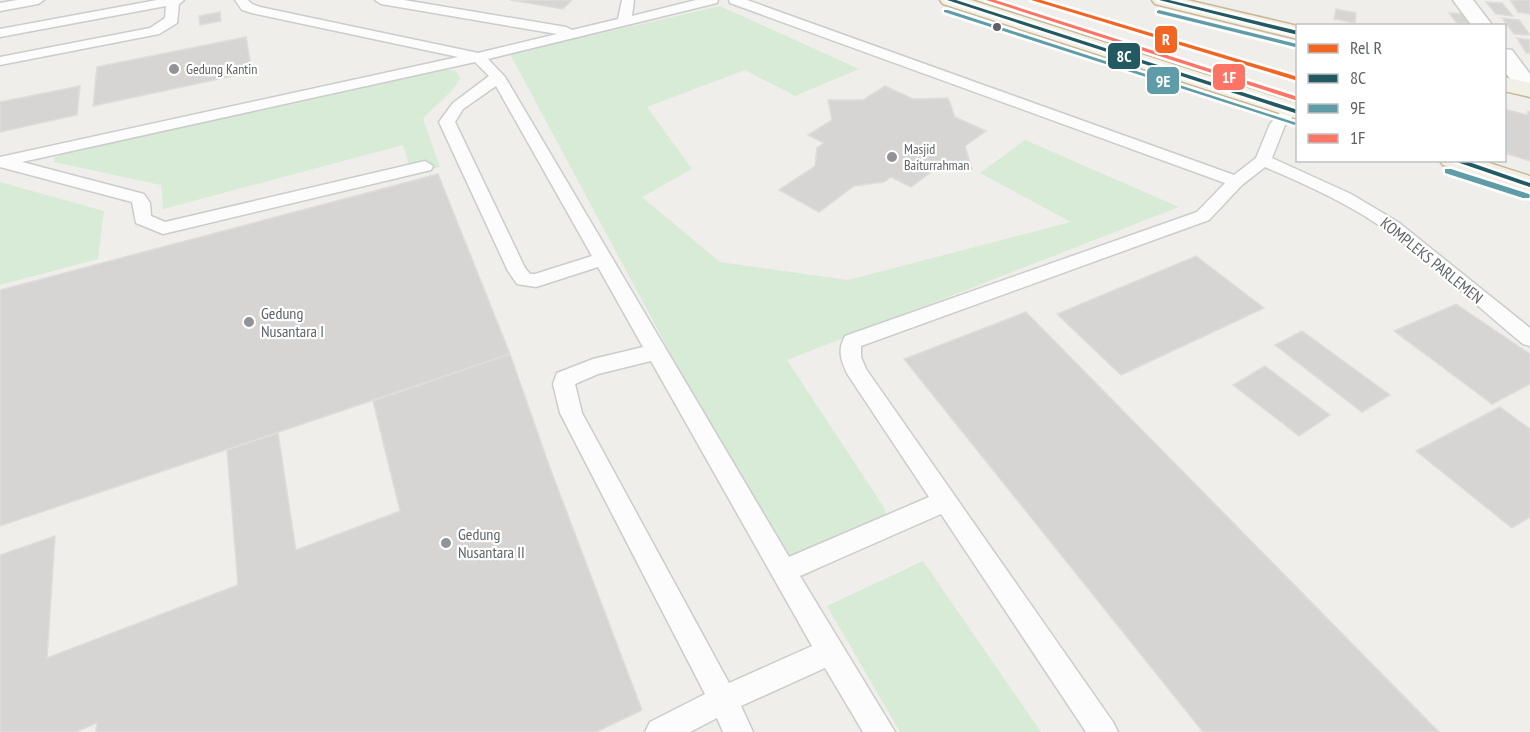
<svg xmlns="http://www.w3.org/2000/svg" width="1530" height="732" font-family="'PT Sans Narrow',sans-serif">
	<rect width="100%" height="100%" fill="#efeeea"/>
	<!-- green -->
	<g fill="#d8ebd6">
		<path d="M720,6L859,69L795,96L745,70L647,107L692,169L642,197L720,262L848,280L1071,222L980,173L1025,140L1179,207L787,360L885,509L886,537L793,582L510,54Z"/>
		<path d="M441,69L456,71L460,78C454,92 434,106 423,119L440,167L412,174L403,145L163,209L161,185L54,162V158L65,153Z"/>
		<path d="M0,182L104,211L98,259L0,285Z"/>
		<path d="M923,561L1041,732H900L827,606Z"/>
	</g>
	<!-- building -->
	<g fill="#d6d5d3" stroke="#deddd9" stroke-width="1.5">
		<path d="M510,0H572L563,9Z"/>
		<path d="M1510,0H1530V14L1518,12Z"/>
		<path d="M1486,2L1502,3L1513,16L1496,14Z"/>
		<path d="M1336,9L1356,13L1355,23L1334,19Z"/>
		<path d="M220,12L221,21L200,25L199,16Z"/>
		<path d="M1449,13L1469,14L1477,25L1457,23Z"/>
		<path d="M1502,18L1519,20L1530,35L1514,34Z"/>
		<path d="M246,37L252,72L93,106L97,67Z"/>
		<path d="M1517,38L1530,40V53H1526Z"/>
		<path d="M80,86L77,115L0,132V102Z"/>
		<path d="M885,86L913,99L948,98L955,117L986,131L965,146L972,169L934,170L911,187L891,177L884,182L854,186L819,212L779,190L815,166L817,148L824,143L808,135L832,120L828,100H863Z"/>
		<path d="M1504,109L1527,115L1528,111L1530,112V161L1504,153Z"/>
		<path d="M438,174L510,354L0,526V290Z"/>
		<path d="M1196,256L1264,308L1121,375L1057,314Z"/>
		<path d="M1456,304L1530,354V384L1492,404L1394,331Z"/>
		<path d="M1026,312L1439,732H1203L904,359Z"/>
		<path d="M1302,331L1390,395L1362,412L1275,345Z"/>
		<path d="M510,354L550,468L642,710L596,732H96L97,723L75,732H0V555L55,536L47,658L238,585L227,450L278,433L296,550L400,511L373,401Z"/>
		<path d="M1265,366L1330,415L1299,436L1233,385Z"/>
		<path d="M1500,407L1530,429V517L1512,528L1416,451Z"/>
	</g>
	<g fill="none" stroke-linecap="round" stroke-linejoin="round">
		<!-- service casing -->
		<g stroke="#cbcccc" stroke-width="3">
			<g id="service">
				<path d="M17,0H44L38,4L0,11V3Z"/>
				<path d="M157,0H184L179,4L177,23L159,34L0,65V57L150,28L165,18L166,6L0,37V29Z"/>
				<path d="M235,0H248L252,4L260,7L478,53L557,34L381,4L375,0H404L566,27L572,30L618,19L622,0H634L632,16L696,0H718L717,3L488,59L505,77L789,557L929,497L848,375C841,361 837,350 845,336L1197,212L1225,183L730,3L729,0H747L1234,175L1256,158L1270,124L1286,106H1296L1298,111L1285,125L1272,158L1351,194L1398,222L1530,328V346L1523,344C1470,301 1421,251 1363,215C1332,196 1298,181 1265,167L1242,185L1209,220L861,346V357L866,369L1113,722L1118,732H1086L941,514L800,576L895,732H863L825,668L741,706L753,732H723L717,718L690,732H645L650,722L705,694L560,413L553,384L557,373L593,359L643,347L598,267L536,287L517,284L508,271L439,122L453,103L489,76L475,62L22,162L144,194L150,203L151,216L165,222L425,161L433,166L431,170L163,234L136,223L132,202L0,167V157L458,57L252,13L242,10ZM496,86L592,256L535,274H530L525,268L455,122L463,109ZM651,361L812,646L729,683L582,413L575,384L598,374Z"/>
			</g>
		</g>
		<!-- minor casing -->
		<g stroke="#cbcccc" stroke-width="3">
			<g id="minor">
				<path d="M1453,0H1473L1493,26H1472Z"/>
				<path d="M1504,49L1512,50L1530,74V96L1522,94L1504,71Z"/>
			</g>
		</g>
		<!-- trunk casing -->
		<g stroke="#c8b996" stroke-width="3">
			<g id="trunk">
				<path d="M940,0H971L1298,104V119L943,4Z"/>
				<path d="M1152,0H1187L1298,26V39L1155,4Z"/>
				<path d="M1504,77L1530,83V97L1504,91Z"/>
				<path d="M1439,160H1480L1530,176V193L1443,165Z"/>
			</g>
		</g>
		<!-- service -->
		<use href="#service" fill="#fdfcfc" fill-rule="evenodd"/>
		<!-- minor -->
		<use href="#minor" fill="#fdfcfc" fill-rule="evenodd"/>
		<!-- trunk -->
		<use href="#trunk" fill="#f2f0e6" fill-rule="evenodd"/>
		<!-- bus-1 casing -->
		<g stroke="#fff" stroke-width="5">
			<g id="bus-1">
				<path d="M947,0H956L1298,110V114Z"/>
				<path d="M1159,0H1169L1298,31V35Z"/>
				<path d="M1451,160H1463L1530,183V187Z"/>
			</g>
		</g>
		<!-- bus-2 casing -->
		<g stroke="#fff" stroke-width="5">
			<g id="bus-2">
				<path d="M944,10H948L1297,123L1294,125L1292,124L944,12Z"/>
				<path d="M1159,10L1297,44L1298,46L1295,47L1157,13V11Z"/>
				<path d="M1445,169H1451L1529,194L1530,196L1529,198H1523L1445,173Z"/>
			</g>
		</g>
		<!-- bus-3 casing -->
		<g stroke="#fff" stroke-width="5">
			<path id="bus-3" d="M986,0H995L1298,97V101Z"/>
		</g>
		<!-- bus-1 -->
		<use href="#bus-1" fill="#235a61" fill-rule="evenodd"/>
		<!-- bus-2 -->
		<use href="#bus-2" fill="#5e9ca7" fill-rule="evenodd"/>
		<!-- bus-3 -->
		<use href="#bus-3" fill="#ff7465" fill-rule="evenodd"/>
		<!-- rail-1 casing -->
		<g stroke="#fff" stroke-width="5">
			<path id="rail-1" d="M1031,0H1041L1298,77V81Z"/>
		</g>
		<!-- rail-1 -->
		<use href="#rail-1" fill="#f26522" fill-rule="evenodd"/>
	</g>
	<!-- markers -->
	<circle fill="#5f6368" stroke="#fff" stroke-width="2" cx="997" cy="27" r="5"/>
	<g fill="#919496" stroke="#fff" stroke-width="2">
		<circle cx="174" cy="69" r="6"/>
		<circle cx="892" cy="157" r="6"/>
		<circle cx="249" cy="322" r="6"/>
		<circle cx="446" cy="543" r="6"/>
	</g>
	<g text-anchor="middle" dominant-baseline="central" stroke-width="4.5" stroke-linejoin="round" paint-order="stroke">
		<!-- far-poi labels -->
		<g font-size="14" fill="#5f6368" stroke="#fff" text-anchor="start">
			<text x="186" y="69">Gedung Kantin</text>
			<text x="904" y="149">Masjid<tspan x="904" dy="16">Baiturrahman</tspan></text>
		</g>
		<!-- street labels -->
		<g font-size="16" fill="#5f6368" stroke="#fff">
			<text transform="translate(1432 260) rotate(39)">KOMPLEKS PARLEMEN</text>
		</g>
		<!-- poi labels -->
		<g font-size="16" fill="#5f6368" stroke="#fff" text-anchor="start">
			<text x="261" y="313">Gedung<tspan x="261" dy="18">Nusantara I</tspan></text>
			<text x="458" y="534">Gedung<tspan x="458" dy="18">Nusantara II</tspan></text>
		</g>
	</g>
	<g stroke="#fff" stroke-width="2">
		<rect x="1154" y="25" width="24" height="29" rx="6" fill="#f26522"/>
		<rect x="1107" y="42" width="34" height="28" rx="6" fill="#235a61"/>
		<rect x="1212" y="63" width="34" height="28" rx="6" fill="#ff7465"/>
		<rect x="1146" y="66" width="34" height="29" rx="6" fill="#5e9ca7"/>
	</g>
	<g font-size="16" text-anchor="middle" font-weight="bold" fill="#fff">
		<text x="1166" y="45">R</text>
		<text x="1124" y="62">8C</text>
		<text x="1229" y="83">1F</text>
		<text x="1163" y="87">9E</text>
	</g>
	<!-- legend -->
	<rect x="1296" y="24" width="210" height="138" fill="#ffffff" stroke="#bfc1c3" stroke-width="1.5"/>
	<rect x="1308" y="44" width="30" height="9" fill="#f26522" stroke="#bfc1c3" stroke-width="1.5"/>
	<text x="1350" y="54" font-size="18" fill="#5f6368">Rel R</text>
	<rect x="1308" y="74" width="30" height="9" fill="#235a61" stroke="#bfc1c3" stroke-width="1.5"/>
	<text x="1350" y="84" font-size="18" fill="#5f6368">8C</text>
	<rect x="1308" y="104" width="30" height="9" fill="#5e9ca7" stroke="#bfc1c3" stroke-width="1.5"/>
	<text x="1350" y="114" font-size="18" fill="#5f6368">9E</text>
	<rect x="1308" y="134" width="30" height="9" fill="#ff7465" stroke="#bfc1c3" stroke-width="1.5"/>
	<text x="1350" y="144" font-size="18" fill="#5f6368">1F</text>
</svg>
